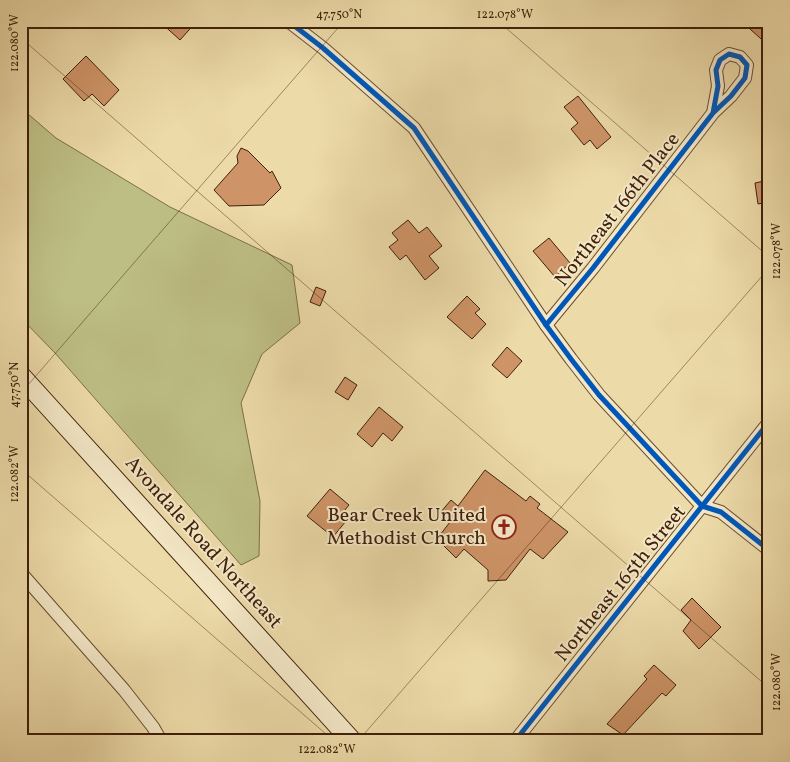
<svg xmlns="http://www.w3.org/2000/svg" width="790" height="762" font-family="Vollkorn,serif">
	<rect width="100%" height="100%" fill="#ecdaa8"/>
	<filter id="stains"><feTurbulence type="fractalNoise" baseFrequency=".004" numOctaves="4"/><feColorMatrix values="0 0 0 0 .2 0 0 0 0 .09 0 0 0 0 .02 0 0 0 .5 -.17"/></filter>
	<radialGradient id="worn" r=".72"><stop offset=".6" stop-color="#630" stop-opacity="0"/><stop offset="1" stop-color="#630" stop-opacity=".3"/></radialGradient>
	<!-- green -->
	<path fill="#bdbe84" stroke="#7e6f48" d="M21,108L56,138L170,207L292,265L300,323L262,354L241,403L260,501L259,556L241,565L55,353L21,318Z"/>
	<!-- building -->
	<g fill="#ce9467" stroke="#3f200b">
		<path d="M159,21H197L180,40Z"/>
		<path d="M741,21H769V46Z"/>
		<path d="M86,56L119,90L104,106L92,94L84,101L63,79Z"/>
		<path d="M578,96L611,137L597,149L590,140L584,145L571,129L578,123L564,107Z"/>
		<path d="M241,148L248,151L270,173L272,171L281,188L264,205L229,206L214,190L238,163L237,156Z"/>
		<path d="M769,180V202L758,204L755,183Z"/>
		<path d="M408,220L419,233L427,227L442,246L429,256L439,268L425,280L406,255L400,260L389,247L398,240L392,233Z"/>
		<path d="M549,238L570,263L555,277L533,251Z"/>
		<path d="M316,287L326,291L320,306L310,302Z"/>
		<path d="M467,296L480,309L475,313L486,324L472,339L447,317Z"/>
		<path d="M507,347L522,361L507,378L492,365Z"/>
		<path d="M345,377L357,385L348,400L335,392Z"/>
		<path d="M379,407L403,427L392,441L383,433L372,447L357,434Z"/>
		<path d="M485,470L526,501L530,496L540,504L537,508L568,532L543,559L530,549L506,580L488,581V570L464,549L456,558L437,539L450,522L440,513L451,500L458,506Z"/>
		<path d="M330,489L349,505L340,516L346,521L333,537L307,516Z"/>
		<path d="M692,598L721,627L699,649L683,631L691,620L681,610Z"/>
		<path d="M654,665L676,685L666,696L662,693L623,735L607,724L647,679L644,676Z"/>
	</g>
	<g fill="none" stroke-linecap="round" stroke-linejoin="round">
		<!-- minor casing -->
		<g stroke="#6a4e32" stroke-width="14">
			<g id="minor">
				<path d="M288,21L323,48L414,128L546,325L571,359L599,395L702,506L721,512L769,550"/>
				<path d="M546,325L593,268L713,113L731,96L745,78L747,65L740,57L729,54L720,60L716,70L718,86L713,113"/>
				<path d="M21,573L124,690L153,727L161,741"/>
				<path d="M515,741L769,422"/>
			</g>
		</g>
		<!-- secondary casing -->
		<g stroke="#3f200b" stroke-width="21">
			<path id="secondary" d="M21,376L352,741"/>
		</g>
		<!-- minor -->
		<use href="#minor" stroke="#f3e7c6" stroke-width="12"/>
		<!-- secondary -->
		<use href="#secondary" stroke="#f3e7c6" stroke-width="19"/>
		<!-- cycleway casing -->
		<g stroke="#f3e7c6" stroke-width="8">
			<g id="cycleway">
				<path d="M288,21L323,48L414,128L546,325L571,359L599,395L702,506L721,512L769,550"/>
				<path d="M546,325L593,268L713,113L731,96L745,78L747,65L740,57L729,54L720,60L716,70L718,86L713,113"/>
				<path d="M515,741L769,422"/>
			</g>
		</g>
		<!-- cycleway -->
		<use href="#cycleway" stroke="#0057b8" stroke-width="5"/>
	</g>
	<!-- ticks -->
	<path fill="none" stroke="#3f200b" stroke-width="1" stroke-opacity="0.45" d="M498,21L769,257M21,38L769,688M21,393L344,21M21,469L334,741M358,741L769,268"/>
	<!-- icons -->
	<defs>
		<g id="church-ring" transform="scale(1.25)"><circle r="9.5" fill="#f3e7c6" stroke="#8f2418" stroke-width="1.5"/><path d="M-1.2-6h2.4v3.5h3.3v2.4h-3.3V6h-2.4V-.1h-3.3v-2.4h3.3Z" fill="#8f2418"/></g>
	</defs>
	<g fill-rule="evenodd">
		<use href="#church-ring" x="504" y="527"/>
	</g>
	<g text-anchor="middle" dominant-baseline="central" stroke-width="4" stroke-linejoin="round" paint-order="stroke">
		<!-- street labels -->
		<g font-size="20" fill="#3f200b" stroke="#f3e7c6">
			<text transform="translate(618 210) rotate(-52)">Northeast 166th Place</text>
			<text transform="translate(203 543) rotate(48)">Avondale Road Northeast</text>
			<text transform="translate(621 584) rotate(-51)">Northeast 165th Street</text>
		</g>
		<!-- poi labels -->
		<g font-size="20" fill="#3f200b" stroke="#f3e7c6" text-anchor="end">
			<text x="486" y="516">Bear Creek United<tspan x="486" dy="23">Methodist Church</tspan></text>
		</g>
	</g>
	<!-- margin -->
	<rect width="790" height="762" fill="none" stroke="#ecdaa8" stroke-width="55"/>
	<rect x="28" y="28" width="734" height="706" fill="none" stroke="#3f200b" stroke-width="2"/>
	<g font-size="12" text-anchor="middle" fill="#3f200b">
		<text x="339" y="18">47.750°N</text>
		<text x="505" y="18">122.078°W</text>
		<text transform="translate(14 43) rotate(-90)" y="4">122.080°W</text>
		<text transform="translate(776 251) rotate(-90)" y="4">122.078°W</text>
		<text transform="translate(14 385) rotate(-90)" y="4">47.750°N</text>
		<text transform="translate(14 474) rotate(-90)" y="4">122.082°W</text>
		<text transform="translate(776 682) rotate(-90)" y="4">122.080°W</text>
		<text x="327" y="753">122.082°W</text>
	</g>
	<rect width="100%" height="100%" filter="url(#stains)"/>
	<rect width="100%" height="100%" fill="url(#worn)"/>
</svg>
